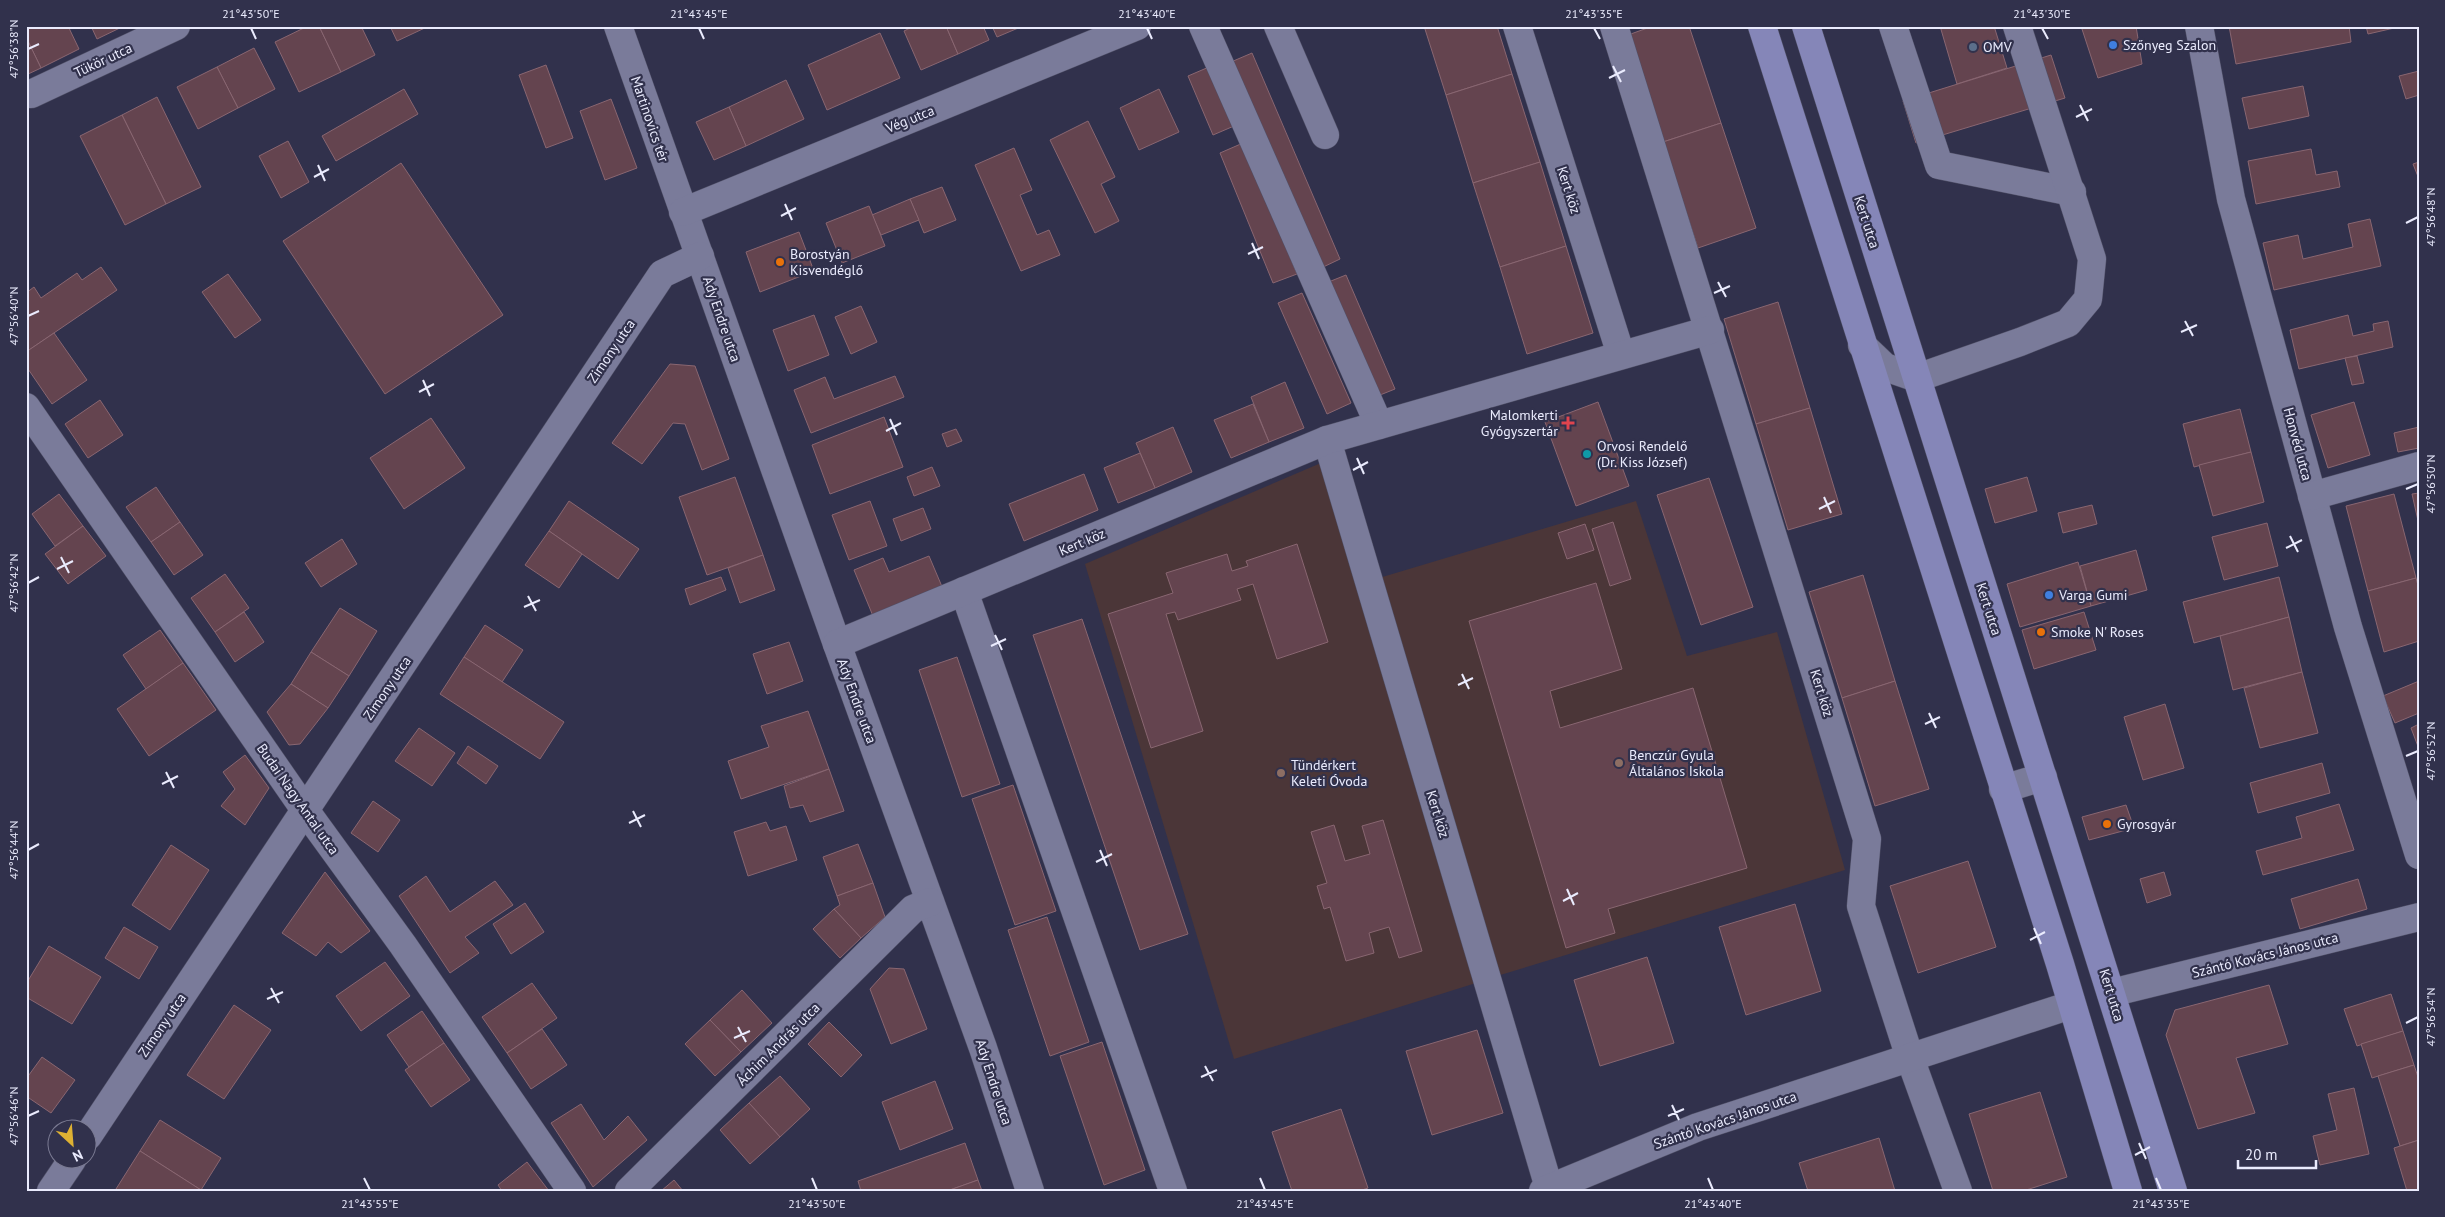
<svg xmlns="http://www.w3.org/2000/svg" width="2445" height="1217" font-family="'PT Sans',sans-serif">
	<rect width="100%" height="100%" fill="#31314c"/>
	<!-- education -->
	<g fill="#4b3638">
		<path d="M1321,463L1476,983L1234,1059L1085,564Z"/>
		<path d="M1636,501L1687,656L1777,632L1845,870L1487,979L1369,581Z"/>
	</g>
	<!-- building -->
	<g fill="#64444f" stroke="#896671">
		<path d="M26,26H68L79,49L41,68L26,37Z"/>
		<path d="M91,26H124L97,39Z"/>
		<path d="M308,26H319L341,72L299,92L275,42Z"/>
		<path d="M319,26H361L375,55L341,72Z"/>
		<path d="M390,26H429L397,41Z"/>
		<path d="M914,26H946L958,54L921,70L904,31Z"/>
		<path d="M946,26H983L989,40L958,54Z"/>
		<path d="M992,26H1023L997,37Z"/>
		<path d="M1424,26H1497L1512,74L1446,95Z"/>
		<path d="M1653,26H1689L1721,123L1663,142L1628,35Z"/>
		<path d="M1940,26H1994L2007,68L1957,84Z"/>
		<path d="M2081,26H2136L2142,64L2098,78Z"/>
		<path d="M2229,26H2349L2351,42L2236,64Z"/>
		<path d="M2366,26H2403L2368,34Z"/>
		<path d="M880,33L900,78L827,110L808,65Z"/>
		<path d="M26,37L41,68L26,75Z"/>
		<path d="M254,48L275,89L238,108L217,67Z"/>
		<path d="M1252,53L1340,259L1319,269L1231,62Z"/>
		<path d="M2051,55L2065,98L1916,143L1903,101Z"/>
		<path d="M546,65L573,138L546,148L519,75Z"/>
		<path d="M217,67L238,108L198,129L177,87Z"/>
		<path d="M1209,67L1234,126L1213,135L1188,76Z"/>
		<path d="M2419,71V95L2406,99L2399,76Z"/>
		<path d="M1512,74L1540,162L1473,183L1446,95Z"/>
		<path d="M786,80L804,119L746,146L729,107Z"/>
		<path d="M2303,86L2309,116L2249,129L2242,98Z"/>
		<path d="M404,89L418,114L336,161L322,136Z"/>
		<path d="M1159,89L1179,132L1139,150L1120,108Z"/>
		<path d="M157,97L201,187L166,204L122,115Z"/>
		<path d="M611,99L637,168L605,180L580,111Z"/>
		<path d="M729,107L746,146L714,160L696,122Z"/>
		<path d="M122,115L166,204L125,225L80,136Z"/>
		<path d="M1088,121L1115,177L1101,184L1119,221L1095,233L1050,140Z"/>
		<path d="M1721,123L1756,228L1698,248L1663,142Z"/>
		<path d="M288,141L309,182L281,198L259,156Z"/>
		<path d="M1243,143L1297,274L1273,283L1220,153Z"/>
		<path d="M1014,148L1032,190L1020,195L1037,235L1049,230L1060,255L1021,271L975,165Z"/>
		<path d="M2311,149L2316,175L2337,171L2340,187L2256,204L2248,161Z"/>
		<path d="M1540,162L1566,246L1500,267L1473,183Z"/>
		<path d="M2419,162V179L2413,164Z"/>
		<path d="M401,163L503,315L385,394L283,241Z"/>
		<path d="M942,187L956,220L924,233L910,199Z"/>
		<path d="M910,199L919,220L881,235L872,215Z"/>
		<path d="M869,206L885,246L842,263L826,223Z"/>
		<path d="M2370,219L2381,266L2274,290L2263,243L2298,235L2303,259L2353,247L2348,224Z"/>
		<path d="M799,232L814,271L760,292L746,252Z"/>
		<path d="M1566,246L1593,333L1527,354L1500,267Z"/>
		<path d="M101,267L117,290L26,352V293L34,287L41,298L77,273L82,280Z"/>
		<path d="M228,274L261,320L235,338L202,292Z"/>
		<path d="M1346,275L1395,389L1375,397L1326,283Z"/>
		<path d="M1302,293L1351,403L1327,414L1278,303Z"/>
		<path d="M1778,302L1810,408L1756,424L1724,319Z"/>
		<path d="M861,306L877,342L851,354L835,317Z"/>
		<path d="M814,315L829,355L788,371L773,330Z"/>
		<path d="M2348,315L2353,336L2374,331L2373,324L2388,321L2393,347L2299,369L2290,330Z"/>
		<path d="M54,333L87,380L52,404L26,366V352Z"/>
		<path d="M2357,356L2364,383L2352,385L2345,358Z"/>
		<path d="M670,364L695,366L729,459L702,470L685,424L673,423L642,464L612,443Z"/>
		<path d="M895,376L904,397L811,433L794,390L825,377L834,399Z"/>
		<path d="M1285,382L1304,428L1269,442L1251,397Z"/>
		<path d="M100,400L123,435L88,458L65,424Z"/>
		<path d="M1598,402L1629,486L1576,506L1545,422Z"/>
		<path d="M2354,402L2370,455L2328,468L2311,415Z"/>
		<path d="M1253,404L1269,442L1231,458L1214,420Z"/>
		<path d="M1810,408L1842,514L1788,530L1756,424Z"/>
		<path d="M2240,409L2251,452L2194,467L2183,424Z"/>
		<path d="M884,417L903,467L830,494L812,445Z"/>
		<path d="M431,418L465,468L404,509L370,458Z"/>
		<path d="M1173,427L1192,472L1155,488L1136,443Z"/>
		<path d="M2419,427V448L2398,452L2394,433Z"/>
		<path d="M956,429L962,441L947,447L942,434Z"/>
		<path d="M2251,452L2264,502L2213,516L2199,465Z"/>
		<path d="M1140,453L1155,488L1118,503L1104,468Z"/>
		<path d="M932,467L940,486L914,496L907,477Z"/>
		<path d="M1084,474L1098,510L1024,541L1009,504Z"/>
		<path d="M735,477L763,555L707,575L679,497Z"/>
		<path d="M2027,477L2037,511L1995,523L1985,489Z"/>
		<path d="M1709,478L1753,607L1701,625L1657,495Z"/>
		<path d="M156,487L180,522L151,542L126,507Z"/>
		<path d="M2419,493V525L2412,494Z"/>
		<path d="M59,494L83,526L55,546L32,514Z"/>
		<path d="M2394,494L2416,578L2368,591L2346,506Z"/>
		<path d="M569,501L639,549L618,579L549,531Z"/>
		<path d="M870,501L887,546L849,560L832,515Z"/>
		<path d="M2092,505L2097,524L2063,533L2058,513Z"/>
		<path d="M923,508L931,529L901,541L893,519Z"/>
		<path d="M180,522L203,555L174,575L151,542Z"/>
		<path d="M1613,522L1631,579L1610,586L1592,529Z"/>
		<path d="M2267,523L2278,566L2224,580L2212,537Z"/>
		<path d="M1585,524L1594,550L1567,559L1558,533Z"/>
		<path d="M83,526L106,556L68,584L45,554Z"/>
		<path d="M549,531L582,554L559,588L525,565Z"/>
		<path d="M342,539L357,564L321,587L305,563Z"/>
		<path d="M1297,544L1328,642L1277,659L1253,584L1237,589L1241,600L1178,620L1175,612L1166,614L1203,731L1151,748L1108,614L1173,593L1166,573L1227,554L1232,571L1248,566L1246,561Z"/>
		<path d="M2136,550L2147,590L2091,606L2080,566Z"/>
		<path d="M763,555L775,590L740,603L728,568Z"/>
		<path d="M929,556L943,589L873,616L854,570L883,558L889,572Z"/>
		<path d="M2078,562L2091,606L2020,627L2007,584Z"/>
		<path d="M225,574L249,608L215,632L191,598Z"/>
		<path d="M1863,575L1895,681L1842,698L1809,592Z"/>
		<path d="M721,577L726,590L690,605L685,589Z"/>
		<path d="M2279,577L2289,617L2194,643L2183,602Z"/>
		<path d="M2416,578L2419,589V641L2384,652L2368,591Z"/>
		<path d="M1596,583L1622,669L1550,691L1560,728L1693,688L1747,868L1608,909L1615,933L1566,948L1469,621Z"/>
		<path d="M340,608L377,631L349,676L311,652Z"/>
		<path d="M244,612L264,642L235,662L215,632Z"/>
		<path d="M2084,612L2096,650L2034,669L2022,630Z"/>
		<path d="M2289,617L2302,672L2233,690L2220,636Z"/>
		<path d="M1082,619L1188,934L1140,950L1033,635Z"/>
		<path d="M485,625L523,650L502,682L464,657Z"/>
		<path d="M160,630L183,663L146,689L123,655Z"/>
		<path d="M789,642L803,681L767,694L753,654Z"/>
		<path d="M311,652L349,676L328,708L291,684Z"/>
		<path d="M464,657L564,722L540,759L440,694Z"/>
		<path d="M957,657L1000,784L962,797L919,670Z"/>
		<path d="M183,663L216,710L149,756L117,709Z"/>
		<path d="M2302,672L2318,733L2260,748L2244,688Z"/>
		<path d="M1895,681L1929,789L1875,806L1842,698Z"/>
		<path d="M2419,681V713L2395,723L2383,696Z"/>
		<path d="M291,684L328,708L300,744L289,745L267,712Z"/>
		<path d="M2165,704L2184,768L2143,780L2124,717Z"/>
		<path d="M808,711L829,769L741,799L728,761L769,747L761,726Z"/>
		<path d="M2419,724V749L2411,728Z"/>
		<path d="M419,728L455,753L432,786L395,761Z"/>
		<path d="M468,746L498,766L486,784L457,763Z"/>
		<path d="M245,755L269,788L245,825L221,806L235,789L223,772Z"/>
		<path d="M2322,763L2330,793L2258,813L2250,783Z"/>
		<path d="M829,769L844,811L810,822L803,805L790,808L784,786Z"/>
		<path d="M1013,785L1056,911L1015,925L972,799Z"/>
		<path d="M373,801L400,820L378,852L351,833Z"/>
		<path d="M2339,804L2354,850L2263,875L2256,851L2302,838L2296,817Z"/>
		<path d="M2126,805L2134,828L2089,840L2082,817Z"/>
		<path d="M1383,820L1422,951L1399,958L1389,927L1369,933L1374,953L1346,961L1330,907L1324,909L1317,886L1327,883L1311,832L1334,825L1345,861L1370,854L1362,826Z"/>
		<path d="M766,822L770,831L786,826L797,860L748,876L734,832Z"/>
		<path d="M858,844L873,883L837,896L823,857Z"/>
		<path d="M171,845L209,870L170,930L132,905Z"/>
		<path d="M1968,861L1996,947L1918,973L1890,886Z"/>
		<path d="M325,872L370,931L341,953L328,942L316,956L282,933Z"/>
		<path d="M2164,872L2171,895L2147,903L2140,879Z"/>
		<path d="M426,876L450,912L495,881L513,905L465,937L479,953L450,973L399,896Z"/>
		<path d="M2358,879L2367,909L2300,929L2291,899Z"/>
		<path d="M873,883L885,917L861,938L834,909L840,905L837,896Z"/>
		<path d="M525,903L544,932L511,954L493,924Z"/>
		<path d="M1795,904L1821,991L1746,1015L1719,927Z"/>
		<path d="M834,909L861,938L840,958L813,929Z"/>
		<path d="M1047,917L1089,1042L1050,1056L1008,930Z"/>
		<path d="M124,927L158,947L139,979L105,958Z"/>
		<path d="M49,946L101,977L72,1024L26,997V984Z"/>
		<path d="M1647,957L1674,1043L1600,1066L1574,980Z"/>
		<path d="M385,962L410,996L361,1031L336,996Z"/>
		<path d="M889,968L904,969L927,1029L891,1044L870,989Z"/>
		<path d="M532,983L557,1018L507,1053L482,1017Z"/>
		<path d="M2269,985L2288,1044L2236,1058L2255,1113L2198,1129L2166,1035L2175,1010Z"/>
		<path d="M742,990L772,1023L741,1052L710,1020Z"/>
		<path d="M2391,994L2403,1031L2357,1046L2344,1009Z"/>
		<path d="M234,1005L271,1030L224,1099L187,1075Z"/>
		<path d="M422,1011L444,1043L409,1067L387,1035Z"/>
		<path d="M710,1020L741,1052L715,1076L685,1044Z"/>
		<path d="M829,1022L862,1055L841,1077L808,1044Z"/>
		<path d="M542,1029L567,1065L531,1089L507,1053Z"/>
		<path d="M1477,1030L1503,1113L1432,1135L1406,1051Z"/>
		<path d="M2403,1031L2414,1065L2372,1078L2361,1044Z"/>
		<path d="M1102,1042L1145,1170L1104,1185L1060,1056Z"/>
		<path d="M444,1043L470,1080L431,1107L405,1070Z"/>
		<path d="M42,1057L75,1080L51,1113L26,1096V1079Z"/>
		<path d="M2414,1065L2419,1080V1140L2400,1146L2378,1076Z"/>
		<path d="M780,1076L810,1109L780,1137L749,1103Z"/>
		<path d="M935,1081L953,1129L900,1150L882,1102Z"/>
		<path d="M2354,1088L2369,1154L2320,1165L2313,1136L2337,1130L2328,1094Z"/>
		<path d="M2040,1092L2067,1177L2023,1191H1993L1969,1114Z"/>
		<path d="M749,1103L780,1137L750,1164L720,1130Z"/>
		<path d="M581,1104L604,1140L628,1116L647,1140L593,1187L551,1123Z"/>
		<path d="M1341,1109L1368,1188L1359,1191H1292L1272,1132Z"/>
		<path d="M160,1120L221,1158L201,1190L140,1151Z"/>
		<path d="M1879,1138L1895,1191H1808L1799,1163Z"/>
		<path d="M2419,1140V1191H2407L2394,1148Z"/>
		<path d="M965,1143L978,1180L947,1191H861L858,1181Z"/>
		<path d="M140,1151L201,1190L200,1191H119L116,1189Z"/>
		<path d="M527,1162L549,1191H502L498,1185Z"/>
		<path d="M674,1180L683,1191H661Z"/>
		<path d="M978,1180L982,1191H947Z"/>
	</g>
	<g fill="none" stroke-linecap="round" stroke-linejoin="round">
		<!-- minor casing -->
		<g stroke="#505067" stroke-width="29">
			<g id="minor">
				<path d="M618,26L837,644L983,1048L1030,1191"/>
				<path d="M1203,26L1379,425"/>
				<path d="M1278,26L1325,135"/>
				<path d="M1517,26L1621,355"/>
				<path d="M1614,26L1867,839L1861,906L1910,1058L1958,1191"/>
				<path d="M1893,26L1939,165L2072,192"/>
				<path d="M2199,26L2231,199L2348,627L2419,855"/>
				<path d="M31,94L176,26"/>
				<path d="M683,212L1137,26"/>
				<path d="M1862,345L1885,367L1917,378L2020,342L2068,323L2088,299L2092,259L2017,26"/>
				<path d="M26,407L305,810L403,945L572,1191"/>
				<path d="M1327,440L1550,1191"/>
				<path d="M2312,496L2419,466"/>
				<path d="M964,591L1173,1191"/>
				<path d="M837,644L1327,440L1710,330"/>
				<path d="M2003,789L2043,777"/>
				<path d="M2111,993L2419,917"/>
				<path d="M88,1136L662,274L700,256"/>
				<path d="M51,1191L72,1160"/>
				<path d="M629,1191L913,909L930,902"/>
				<path d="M1543,1191L1698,1127L2071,1005"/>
			</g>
		</g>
		<!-- major casing -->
		<g stroke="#505067" stroke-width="29">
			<g id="major">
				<path d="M1762,26L2060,964L2128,1191"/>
				<path d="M1806,26L2173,1191"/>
			</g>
		</g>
		<!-- minor -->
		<use href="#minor" stroke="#7a7b9a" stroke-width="28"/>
		<!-- major -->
		<use href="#major" stroke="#8586b8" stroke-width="28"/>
	</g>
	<!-- ticks -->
	<path fill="none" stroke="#eaebfd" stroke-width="2" d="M251,28L256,39M699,28L704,39M1147,28L1152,39M1594,28L1600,39M2042,28L2048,39M28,49L39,44M1613,66L1621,82M1609,78L1625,70M2080,105L2088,121M2076,117L2092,109M318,165L325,181M314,177L329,169M785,204L792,220M781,216L796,208M2406,223L2418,217M1252,243L1259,259M1248,254L1263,247M1718,282L1726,297M1714,293L1730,286M28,316L39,311M2185,321L2193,336M2181,332L2197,325M423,380L430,396M419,392L434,384M890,419L897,435M886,431L901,423M1357,458L1364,474M1353,470L1368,462M2406,489L2418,484M1824,497L1831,513M1819,509L1835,501M2290,536L2298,552M2286,548L2302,540M61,557L69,573M57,569L73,561M28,583L39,577M528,596L536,611M524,607L540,600M995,635L1002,650M991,646L1006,639M1462,674L1469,689M1458,685L1473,678M1929,713L1936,728M1925,724L1940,717M2406,756L2418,751M166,772L174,788M162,784L178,776M633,811L641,827M629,823L645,815M28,850L39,844M1100,850L1107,866M1096,862L1112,854M1567,889L1574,905M1563,901L1578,893M2034,928L2041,944M2030,940L2045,932M271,988L279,1003M267,999L283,992M2406,1023L2418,1017M738,1027L746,1042M734,1038L750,1031M1205,1066L1213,1081M1201,1077L1217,1070M1672,1105L1679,1120M28,1116L39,1111M1668,1116L1684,1109M2139,1143L2146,1159M2135,1155L2150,1147M364,1178L370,1190M812,1178L817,1190M1260,1178L1265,1190M1708,1178L1713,1190M2156,1178L2161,1190"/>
	<!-- markers -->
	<g fill="#3f7fe0" stroke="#31314c" stroke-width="2">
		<circle cx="2113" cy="45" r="5"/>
		<circle cx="2049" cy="595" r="5"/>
	</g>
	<circle fill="#5c6f8a" stroke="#31314c" stroke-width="2" cx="1973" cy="47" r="5"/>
	<g fill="#e8710a" stroke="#31314c" stroke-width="2">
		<circle cx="780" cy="262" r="5"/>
		<circle cx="2041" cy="632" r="5"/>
		<circle cx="2107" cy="824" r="5"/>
	</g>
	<path fill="#e0444e" stroke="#31314c" stroke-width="2" d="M1565.5 415.5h5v5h5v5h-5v5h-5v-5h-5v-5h5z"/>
	<circle fill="#0f9aa8" stroke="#31314c" stroke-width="2" cx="1587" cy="454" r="5"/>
	<g fill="#8d6e63" stroke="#31314c" stroke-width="2">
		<circle cx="1619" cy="763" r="5"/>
		<circle cx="1281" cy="773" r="5"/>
	</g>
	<g text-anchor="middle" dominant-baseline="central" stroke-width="4.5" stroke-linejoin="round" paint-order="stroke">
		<!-- poi labels -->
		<g font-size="14" fill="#eaebfd" stroke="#31314c" text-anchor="start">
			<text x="2123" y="45">Szőnyeg Szalon</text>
			<text x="1983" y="47">OMV</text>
			<text x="790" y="254">Borostyán<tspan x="790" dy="16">Kisvendéglő</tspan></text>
			<text x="1558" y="415" text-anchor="end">Malomkerti<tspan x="1558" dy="16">Gyógyszertár</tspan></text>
			<text x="1597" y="446">Orvosi Rendelő<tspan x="1597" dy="16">(Dr. Kiss József)</tspan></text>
			<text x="2059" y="595">Varga Gumi</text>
			<text x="2051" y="632">Smoke N' Roses</text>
			<text x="1629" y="755">Benczúr Gyula<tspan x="1629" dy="16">Általános Iskola</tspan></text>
			<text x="1291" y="765">Tündérkert<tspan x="1291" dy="16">Keleti Óvoda</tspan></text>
			<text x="2117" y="824">Gyrosgyár</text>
		</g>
		<!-- street labels -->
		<g font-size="14" fill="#eaebfd" stroke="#31314c">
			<text transform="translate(103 60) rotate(-25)">Tükör utca</text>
			<text transform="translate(650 119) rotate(71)">Martinovics tér</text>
			<text transform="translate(910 119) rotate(-22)">Vég utca</text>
			<text transform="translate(1569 190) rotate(72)">Kert köz</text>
			<text transform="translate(1867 222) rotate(72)">Kert utca</text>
			<text transform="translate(722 319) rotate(71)">Ady Endre utca</text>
			<text transform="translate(611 351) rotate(-56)">Zimony utca</text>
			<text transform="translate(2298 444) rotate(75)">Honvéd utca</text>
			<text transform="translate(1082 542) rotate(-23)">Kert köz</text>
			<text transform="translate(1989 609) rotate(72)">Kert utca</text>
			<text transform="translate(387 688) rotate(-56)">Zimony utca</text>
			<text transform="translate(1822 693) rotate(73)">Kert köz</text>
			<text transform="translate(857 701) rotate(70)">Ady Endre utca</text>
			<text transform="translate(298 799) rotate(55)">Budai Nagy Antal utca</text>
			<text transform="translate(1438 814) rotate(73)">Kert köz</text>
			<text transform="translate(2265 955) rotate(-14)">Szántó Kovács János utca</text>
			<text transform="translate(2112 995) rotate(73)">Kert utca</text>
			<text transform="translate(162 1025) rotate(-56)">Zimony utca</text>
			<text transform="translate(778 1044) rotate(-45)">Áchim András utca</text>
			<text transform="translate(994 1082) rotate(72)">Ady Endre utca</text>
			<text transform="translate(1725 1120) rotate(-19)">Szántó Kovács János utca</text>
		</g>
	</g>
	<!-- border -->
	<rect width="2445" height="1217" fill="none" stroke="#31314c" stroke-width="55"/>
	<!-- north arrow -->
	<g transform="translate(72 1144) rotate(154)"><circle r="24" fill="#31314c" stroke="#7b7b93"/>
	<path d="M0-4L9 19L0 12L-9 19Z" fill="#deb133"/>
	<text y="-8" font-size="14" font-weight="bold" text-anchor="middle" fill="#eaebfd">N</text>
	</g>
	<!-- scale -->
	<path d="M2238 1160v8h78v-8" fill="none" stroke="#eaebfd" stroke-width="2.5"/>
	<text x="2245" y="1160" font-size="15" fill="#eaebfd" stroke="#31314c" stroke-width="4" paint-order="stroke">20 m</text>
	<rect x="28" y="28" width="2390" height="1162" fill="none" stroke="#eaebfd" stroke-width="2"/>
	<g font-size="12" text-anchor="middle" fill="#eaebfd">
		<text x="251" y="18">21°43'50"E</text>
		<text x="699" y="18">21°43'45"E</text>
		<text x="1147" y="18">21°43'40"E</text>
		<text x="1594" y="18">21°43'35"E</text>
		<text x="2042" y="18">21°43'30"E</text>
		<text transform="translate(14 49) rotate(-90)" y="4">47°56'38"N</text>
		<text transform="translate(2431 217) rotate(-90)" y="4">47°56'48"N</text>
		<text transform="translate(14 316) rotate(-90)" y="4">47°56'40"N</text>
		<text transform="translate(2431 484) rotate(-90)" y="4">47°56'50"N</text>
		<text transform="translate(14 583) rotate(-90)" y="4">47°56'42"N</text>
		<text transform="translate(2431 751) rotate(-90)" y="4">47°56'52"N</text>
		<text transform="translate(14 850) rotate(-90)" y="4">47°56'44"N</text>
		<text transform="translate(2431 1017) rotate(-90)" y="4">47°56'54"N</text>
		<text transform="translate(14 1116) rotate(-90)" y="4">47°56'46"N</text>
		<text x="370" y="1208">21°43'55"E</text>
		<text x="817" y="1208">21°43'50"E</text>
		<text x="1265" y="1208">21°43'45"E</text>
		<text x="1713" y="1208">21°43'40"E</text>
		<text x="2161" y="1208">21°43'35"E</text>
	</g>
</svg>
